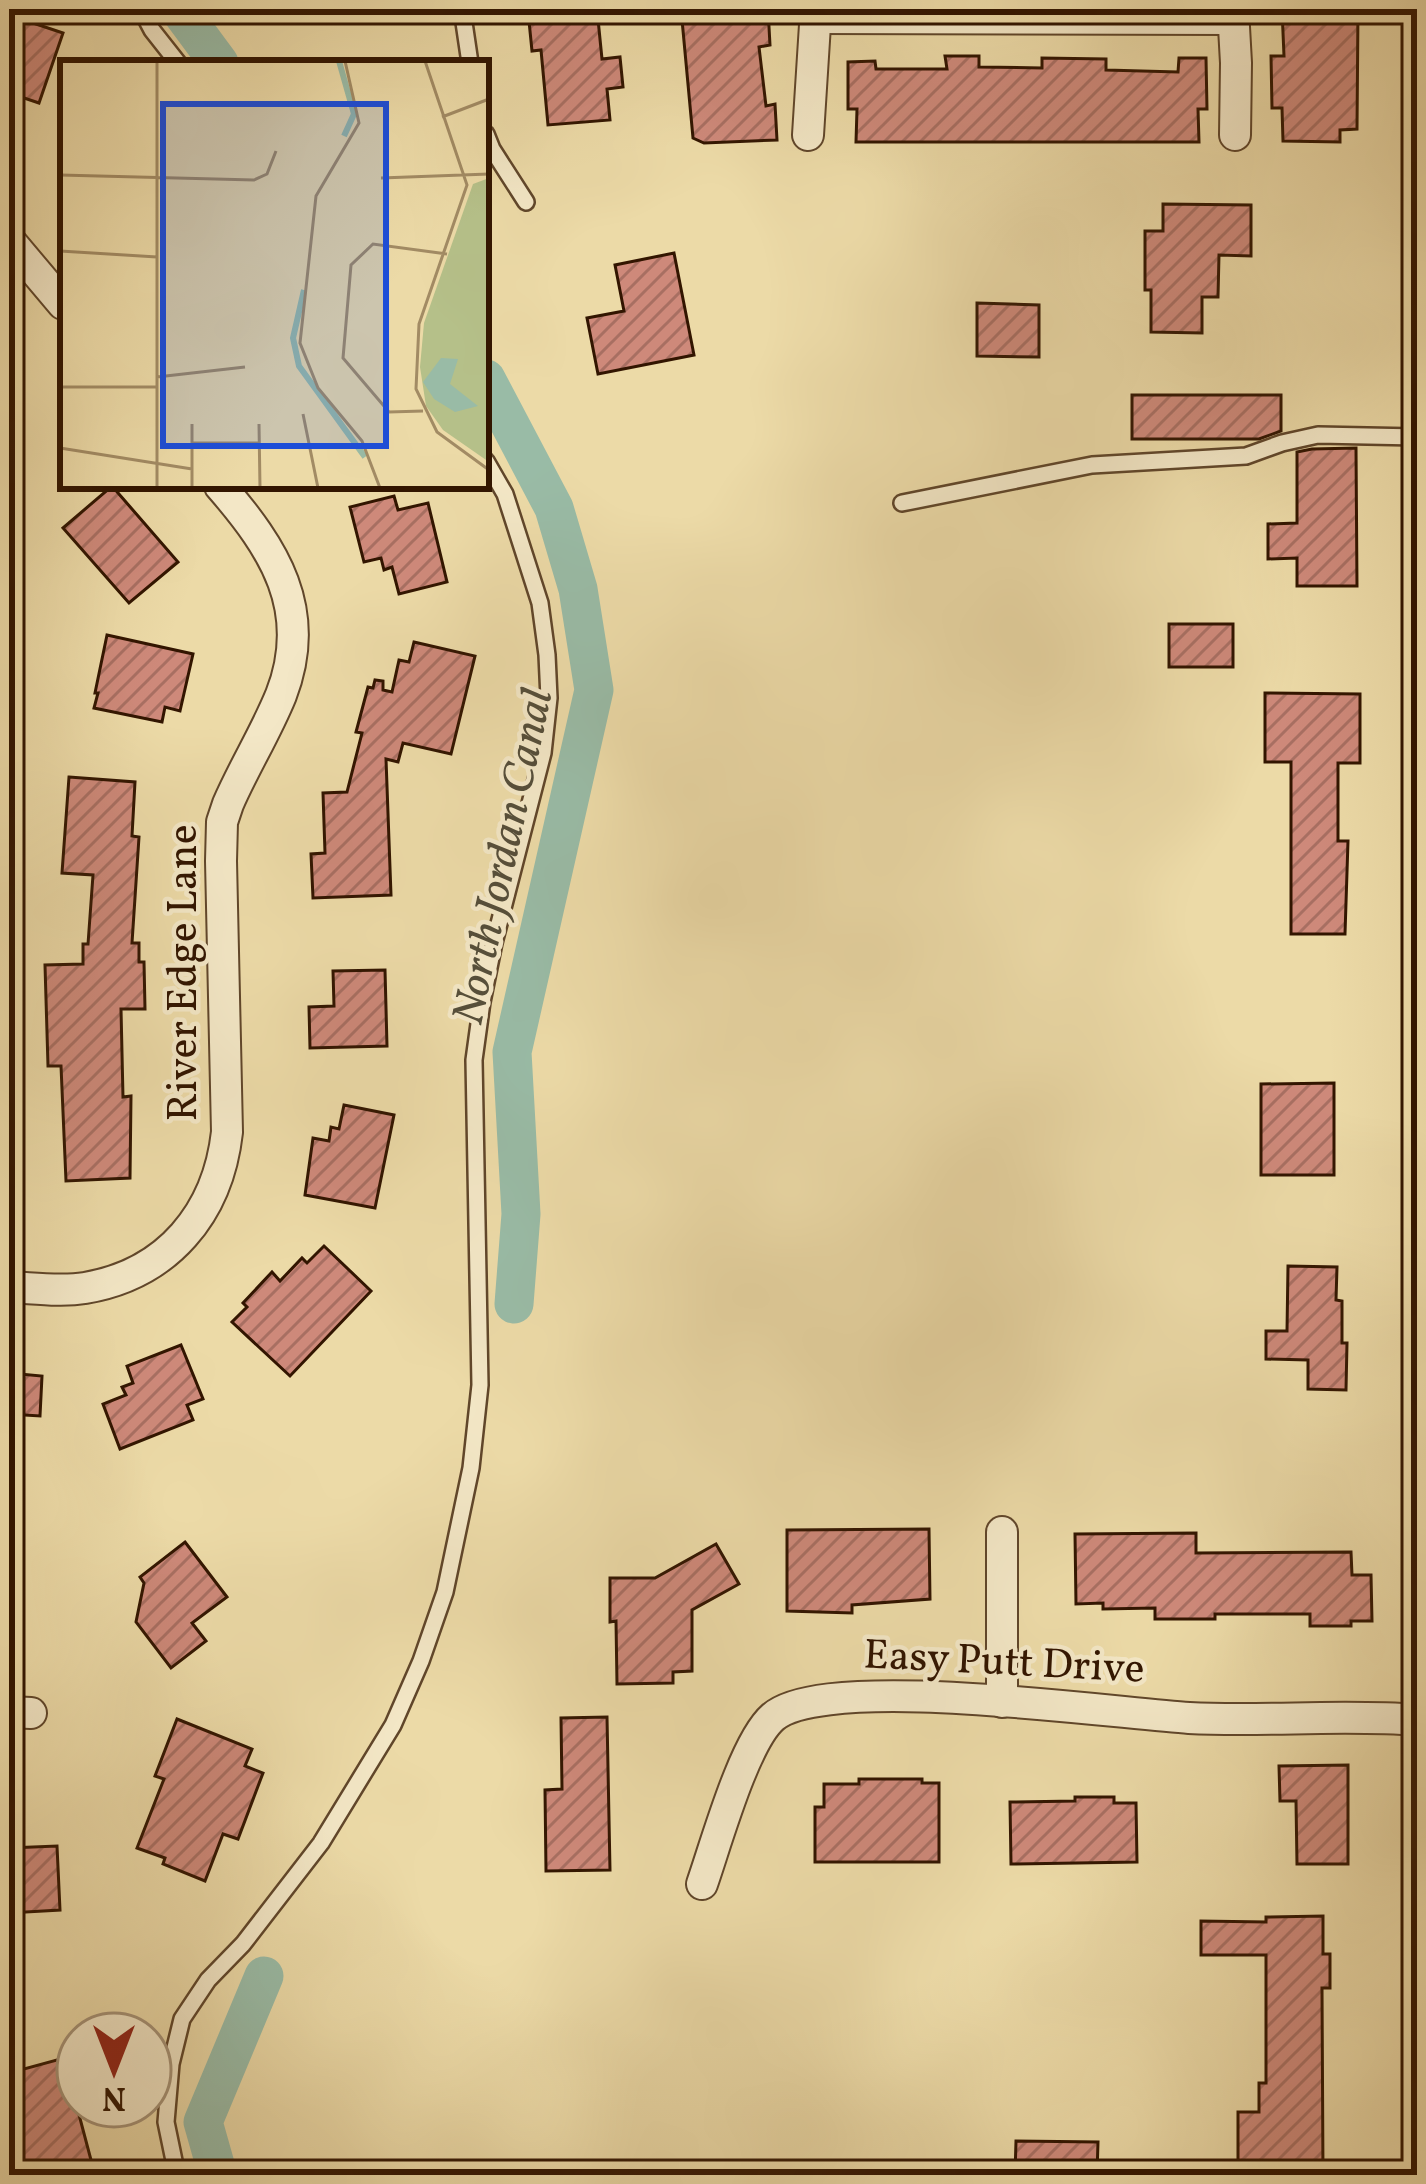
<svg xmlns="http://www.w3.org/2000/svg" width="1426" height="2184" font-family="Vollkorn,serif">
	<defs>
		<pattern id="building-hatch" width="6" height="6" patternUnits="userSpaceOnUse" patternTransform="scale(3)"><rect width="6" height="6" fill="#ce897a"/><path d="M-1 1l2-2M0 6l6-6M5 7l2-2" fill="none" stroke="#a86f62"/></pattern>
	</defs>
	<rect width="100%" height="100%" fill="#ecdaa7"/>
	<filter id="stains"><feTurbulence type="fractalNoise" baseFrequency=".00167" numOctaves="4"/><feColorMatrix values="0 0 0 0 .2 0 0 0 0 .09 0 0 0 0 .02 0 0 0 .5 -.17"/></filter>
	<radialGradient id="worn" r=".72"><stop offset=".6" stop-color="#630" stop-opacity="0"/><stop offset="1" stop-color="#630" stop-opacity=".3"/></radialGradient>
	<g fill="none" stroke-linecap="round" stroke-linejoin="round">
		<!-- canal -->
		<g stroke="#99bba6" stroke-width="39">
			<path d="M179,9L219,63"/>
			<path d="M486,379L554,508L578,589L594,690L512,1052L521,1214L514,1304"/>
			<path d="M218,2175L203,2122L264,1976"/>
		</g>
	</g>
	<!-- building -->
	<g fill="url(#building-hatch)" stroke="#321500" stroke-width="3">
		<path d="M548,9H597L602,59L620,57L623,87L607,89L610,120L548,125L541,50L532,51L528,11Z"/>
		<path d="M681,9H768L770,45L759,47L766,106L775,104L777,140L704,143L693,138Z"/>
		<path d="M1282,9H1358L1357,129L1340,130V142L1283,141L1282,108H1272L1271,56H1284Z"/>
		<path d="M9,15L63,33L39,103L9,93Z"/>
		<path d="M945,56H979V67L1042,68V58L1106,59V70L1178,72L1179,58H1206L1207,109H1198L1199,142H856L857,109H848V62L875,61L876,69H947Z"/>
		<path d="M1163,204L1251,205V256L1219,255L1218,297H1202V333L1151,332V290H1145V231H1163Z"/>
		<path d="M674,253L694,355L598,374L587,318L624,311L615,265Z"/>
		<path d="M977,303L1039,305V357L977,356Z"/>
		<path d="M1132,395H1281V431L1259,439H1132Z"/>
		<path d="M1356,448L1357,586H1297V558L1268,559V524L1297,523V452L1312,449Z"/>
		<path d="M112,486L178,562L129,603L63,528Z"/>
		<path d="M394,496L398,510L428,503L447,582L399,594L392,567L384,570L381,558L364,562L350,507Z"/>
		<rect x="1169" y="624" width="64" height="43"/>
		<path d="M107,635L193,654L180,711L165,707L162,722L94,708L98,693H95Z"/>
		<path d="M414,642L475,656L451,754L403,743L398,762L386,759L391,895L313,898L311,854L325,853L323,793L347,792L362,733L356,732L368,687L373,688L375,680L383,681V690L392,692L399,660L409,662Z"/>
		<path d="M1265,693L1360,694V763H1338V841H1348L1345,934H1291V762H1265Z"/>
		<path d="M69,777L135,782L132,836L139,837L132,943H139V962H144L145,1009H121L123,1097L131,1096L130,1178L66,1181L61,1066H48L45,965L83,964V944H88L93,875L62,873Z"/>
		<path d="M385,970L387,1046L310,1048L309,1007L334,1006L333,971Z"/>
		<path d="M1334,1083V1175H1261V1084Z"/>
		<path d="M344,1105L394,1115L375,1208L305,1195L313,1138L329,1141L331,1127L339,1129Z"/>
		<path d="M324,1246L371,1291L290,1376L232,1322L247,1307L243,1303L272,1272L280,1281L302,1258L307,1263Z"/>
		<path d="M1288,1266L1337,1267L1336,1300L1342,1301V1343H1347L1346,1390L1308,1389V1360L1266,1359V1331H1287Z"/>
		<path d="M181,1345L203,1399L187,1405L193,1420L120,1449L103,1404L126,1395L122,1387L133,1383L127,1366Z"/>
		<path d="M9,1373L42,1376L40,1416L9,1414Z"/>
		<path d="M929,1529L930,1599L852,1605V1613L787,1611V1530Z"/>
		<path d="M1196,1533V1553L1351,1552L1352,1575H1371L1372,1621H1351V1626H1310V1614H1215V1619H1155V1608L1103,1609V1603L1076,1604L1075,1534Z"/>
		<path d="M185,1542L227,1597L192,1623L206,1641L171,1668L136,1622L144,1583L140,1577Z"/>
		<path d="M716,1544L739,1584L692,1610V1671L673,1672V1683L617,1684L616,1621L610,1622V1578H655Z"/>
		<path d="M607,1717L610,1870L546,1871L545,1790L562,1789L561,1718Z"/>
		<path d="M177,1719L252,1749L245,1766L263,1773L238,1839L223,1834L205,1881L163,1864L165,1858L137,1848L164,1779L155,1776Z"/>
		<path d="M1348,1765V1864H1297L1296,1801H1280L1279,1766Z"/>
		<path d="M859,1779H922V1783H939V1862H815V1807H824V1784H859Z"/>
		<path d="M1075,1797H1114V1803H1136L1137,1862L1011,1864L1010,1802L1075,1801Z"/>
		<path d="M57,1846L60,1910L9,1913V1848Z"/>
		<path d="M1323,1916V1954H1330V1988H1322L1323,2175H1238V2112H1259V2083H1266V1955H1201V1921L1266,1922V1917Z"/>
		<path d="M64,2058L95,2175H25L9,2112V2100L19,2097L14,2078L21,2076L20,2070Z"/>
		<path d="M1016,2141L1098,2142L1097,2175H1015Z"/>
	</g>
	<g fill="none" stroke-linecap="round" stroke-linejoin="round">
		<!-- service casing -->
		<g stroke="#60462a" stroke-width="20">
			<g id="service">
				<path d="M141,9L152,30L178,63"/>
				<path d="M462,9L470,63"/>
				<path d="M486,134L492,149L526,202"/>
				<path d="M902,503L1092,465L1246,456L1282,443L1318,435L1417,437"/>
				<path d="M177,2175L166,2122L171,2064L182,2019L208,1980L243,1944L321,1843L393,1725L421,1661L445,1592L471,1468L480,1385L474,1060L482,1002L494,943L543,753L549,698L547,655L540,603L505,494L486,461"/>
			</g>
		</g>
		<!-- minor casing -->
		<g stroke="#60462a" stroke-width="34">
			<g id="minor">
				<path d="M1233,9L1236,63L1235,135"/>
				<path d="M817,18L1233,19"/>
				<path d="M808,135L816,9"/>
				<path d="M9,240L63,304"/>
				<path d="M9,1287C33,1288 61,1292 85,1288C168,1274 218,1213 227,1132L221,861L222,822L228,804C244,767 266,732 281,695C314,610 274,548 220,486"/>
				<path d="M1002,1532V1702"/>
				<path d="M9,1712L31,1713"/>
				<path d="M702,1884C716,1844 744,1742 773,1717C825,1672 1111,1713 1189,1718C1265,1722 1341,1714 1417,1720"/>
			</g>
		</g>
		<!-- service -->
		<use href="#service" stroke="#f3e7c6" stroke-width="15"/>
		<!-- minor -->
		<use href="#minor" stroke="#f3e7c6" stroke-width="30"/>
	</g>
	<g text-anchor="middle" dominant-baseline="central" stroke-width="9" stroke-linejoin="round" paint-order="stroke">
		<!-- street labels -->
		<g font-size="42" fill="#321500" stroke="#f3e7c6">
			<text transform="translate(185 973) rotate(-90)">River Edge Lane</text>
			<text transform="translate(1004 1664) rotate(3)">Easy Putt Drive</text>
		</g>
		<!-- water labels -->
		<g font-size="45" font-style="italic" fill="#564f3a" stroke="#f3e7c6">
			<text transform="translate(505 857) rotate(-78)">North Jordan Canal</text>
		</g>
	</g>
	<!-- overview -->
	<g transform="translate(60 60)">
		<rect width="429" height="429" fill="#ecdaa7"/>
		<path d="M429,118V402L383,370L366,346L360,307L364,263L413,124Z" fill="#b5c089"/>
		<path d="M381,298L398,299L390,324L418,346L395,352L374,339L363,322Z" fill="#99bba6"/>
		<path fill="none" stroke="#99bba6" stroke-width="6" d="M279,1L294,54L284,76M244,230L233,278L239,306L305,397"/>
		<path fill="none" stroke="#a28b64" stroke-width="3" d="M97,1V428M285,1L299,63L256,136L240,283L258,328L302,381L320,428M365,1L407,125L359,264L356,329L377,372L429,410M382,57L429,39M0,115L194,120L207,114L216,91M321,118L429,114M0,191L97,197M97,317L185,307M0,327H97M363,351L329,352L283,298L291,205L313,184L387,194M243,354L258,428M199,364L200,428M133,383H198M0,388L132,409M132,428V364"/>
		<path fill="#1d4ed8" fill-opacity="0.15" stroke="#1d4ed8" stroke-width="6" d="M103,44H326V386H103Z"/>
		<rect width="429" height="429" fill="none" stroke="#321500" stroke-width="6"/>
	</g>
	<!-- margin -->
	<rect width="1426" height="2184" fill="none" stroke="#ecdaa7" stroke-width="48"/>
	<rect x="12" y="12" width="1402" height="2160" fill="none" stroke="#321500" stroke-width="6"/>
	<rect x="24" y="24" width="1378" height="2136" fill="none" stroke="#321500" stroke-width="3"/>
	<!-- north arrow -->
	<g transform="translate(114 2070) rotate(180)"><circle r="57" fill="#f3e7c6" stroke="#a69377" stroke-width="3"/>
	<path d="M0-9L21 45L0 30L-21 45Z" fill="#8f2418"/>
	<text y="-18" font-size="33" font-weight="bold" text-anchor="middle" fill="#321500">N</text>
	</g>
	<rect width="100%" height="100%" filter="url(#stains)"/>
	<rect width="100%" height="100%" fill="url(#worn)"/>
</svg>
